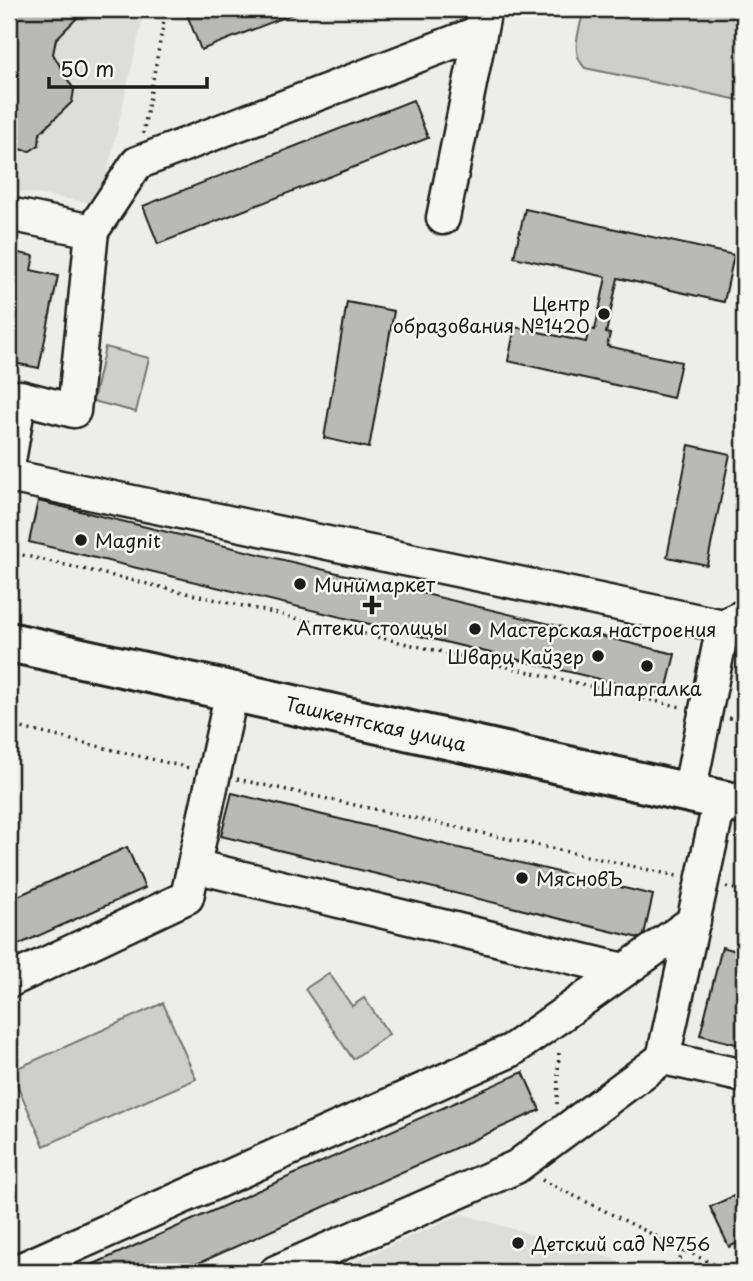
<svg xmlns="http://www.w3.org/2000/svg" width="753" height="1281" font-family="'Playpen Sans',sans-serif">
	<rect width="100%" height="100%" fill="#edede9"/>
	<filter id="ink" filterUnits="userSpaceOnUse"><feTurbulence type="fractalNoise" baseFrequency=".0143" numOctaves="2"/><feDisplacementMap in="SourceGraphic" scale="14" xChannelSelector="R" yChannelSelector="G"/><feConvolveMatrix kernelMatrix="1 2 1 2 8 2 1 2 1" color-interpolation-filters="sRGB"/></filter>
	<g filter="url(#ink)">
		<!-- built -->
		<g fill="#ddddda">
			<path d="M9,9H145L100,204L9,190Z"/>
			<path d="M462,1214L658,1272H330Z"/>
		</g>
		<!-- green -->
		<g fill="#cececb" stroke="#757574" stroke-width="2">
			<path d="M584,9H744V101L585,68C569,52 580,29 584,9Z"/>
			<path d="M105,347L149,358L136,412L93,401Z"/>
			<path d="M329,973L352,1006L364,998L389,1034L353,1059L305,989Z"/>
			<path d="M163,1003L196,1079L44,1146L11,1071Z"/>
		</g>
		<!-- building -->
		<g fill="#b9b9b6" stroke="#1c1c1c" stroke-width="2">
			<path d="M9,9H86L56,39L53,54L74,90L72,102L40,133L39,145L30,151L18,149L9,136Z"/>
			<path d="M193,9H305L201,50L186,12Z"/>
			<path d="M413,100L428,138L158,244L143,206Z"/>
			<path d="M525,209L734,255L724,302L618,278L606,333L610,334L607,346L681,362L673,398L508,361L515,327L586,342L589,329L595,330L606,277L514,257Z"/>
			<path d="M13,252L34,256L31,270L58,276L39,368L9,362V272Z"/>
			<path d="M347,302L394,311L369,448L324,438Z"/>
			<path d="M689,445L730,454L707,565L667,557Z"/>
			<path d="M38,501L675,654L665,695L29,542Z"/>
			<path d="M232,793L653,895L643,939L221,836Z"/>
			<path d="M127,847L145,888L9,949V900Z"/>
			<path d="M722,947L744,953V1046L700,1035Z"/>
			<path d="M523,1072L540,1110L179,1272H76Z"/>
			<path d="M744,1191V1240L729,1247L710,1207Z"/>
		</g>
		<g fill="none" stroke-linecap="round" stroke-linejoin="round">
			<!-- minor casing -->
			<g stroke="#1c1c1c" stroke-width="37">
				<g id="minor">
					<path d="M9,214L92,231L74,411L20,397L9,461"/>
					<path d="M443,218L485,9"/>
					<path d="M92,231L137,163L480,32"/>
					<path d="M9,476L723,626L744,616"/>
					<path d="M689,793L723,626"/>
					<path d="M720,800L663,1058L744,1076"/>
					<path d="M194,866L624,970"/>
					<path d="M9,981L187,897L232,691"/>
					<path d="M15,1272L512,1050L694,921"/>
					<path d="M276,1272L516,1167L663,1058"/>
				</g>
			</g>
			<!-- major casing -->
			<g stroke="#1c1c1c" stroke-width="44">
				<path id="major" d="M9,642L744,805"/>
			</g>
			<!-- path -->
			<g stroke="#1c1c1c" stroke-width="3.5" stroke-dasharray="2 5" stroke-linecap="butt">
				<path d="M143,134L166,9"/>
				<path d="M9,552L681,707"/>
				<path d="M736,592L744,553"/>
				<path d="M729,718L744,721"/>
				<path d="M9,725L189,768"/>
				<path d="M237,779L677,876"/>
				<path d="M726,887L744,891"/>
				<path d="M557,1104L559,1049"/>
				<path d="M542,1180L729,1272"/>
				<path d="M232,1272L251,1264"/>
				<path d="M674,1272L684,1250"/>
			</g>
			<!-- minor -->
			<use href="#minor" stroke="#f6f6f2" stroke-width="32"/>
			<!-- major -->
			<use href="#major" stroke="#f6f6f2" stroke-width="38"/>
		</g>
	</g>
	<!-- markers -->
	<g fill="#1c1c1c" stroke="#f6f6f2" stroke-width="2.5">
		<circle cx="604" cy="314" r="7"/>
		<circle cx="81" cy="540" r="7"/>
		<circle cx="300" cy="584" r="7"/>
		<path d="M368.5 594.5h7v7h7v7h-7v7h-7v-7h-7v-7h7z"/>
		<circle cx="475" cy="629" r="7"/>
		<circle cx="598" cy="656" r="7"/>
		<circle cx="647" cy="666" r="7"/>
		<circle cx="522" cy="878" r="7"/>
		<circle cx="518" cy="1243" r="7"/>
	</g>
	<g text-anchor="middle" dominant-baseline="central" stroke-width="5" stroke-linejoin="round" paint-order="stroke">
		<!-- poi labels -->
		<g font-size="19" fill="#1c1c1c" stroke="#f6f6f2" text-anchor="start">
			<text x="590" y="303" text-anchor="end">Центр<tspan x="590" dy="22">образования №1420</tspan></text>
			<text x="95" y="540">Magnit</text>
			<text x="314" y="584">Минимаркет</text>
			<text x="372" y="627" text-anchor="middle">Аптеки столицы</text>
			<text x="489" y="629">Мастерская настроения</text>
			<text x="584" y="656" text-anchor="end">Шварц Кайзер</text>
			<text x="647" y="688" text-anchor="middle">Шпаргалка</text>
			<text x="536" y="878">МясновЪ</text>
			<text x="532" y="1243">Детский сад №756</text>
		</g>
		<!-- street labels -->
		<g font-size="19" fill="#1c1c1c" stroke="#f6f6f2">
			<text transform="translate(376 723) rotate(13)">Ташкентская улица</text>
		</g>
	</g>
	<!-- margin -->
	<rect width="753" height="1281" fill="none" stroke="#f6f6f2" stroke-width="35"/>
	<rect x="18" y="18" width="718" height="1246" fill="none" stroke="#1c1c1c" stroke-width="2.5" filter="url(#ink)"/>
	<!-- scale -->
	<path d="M49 77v10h158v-10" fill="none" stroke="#1c1c1c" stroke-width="3.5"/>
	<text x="60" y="77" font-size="21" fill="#1c1c1c" stroke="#f6f6f2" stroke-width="5" paint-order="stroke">50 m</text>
</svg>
